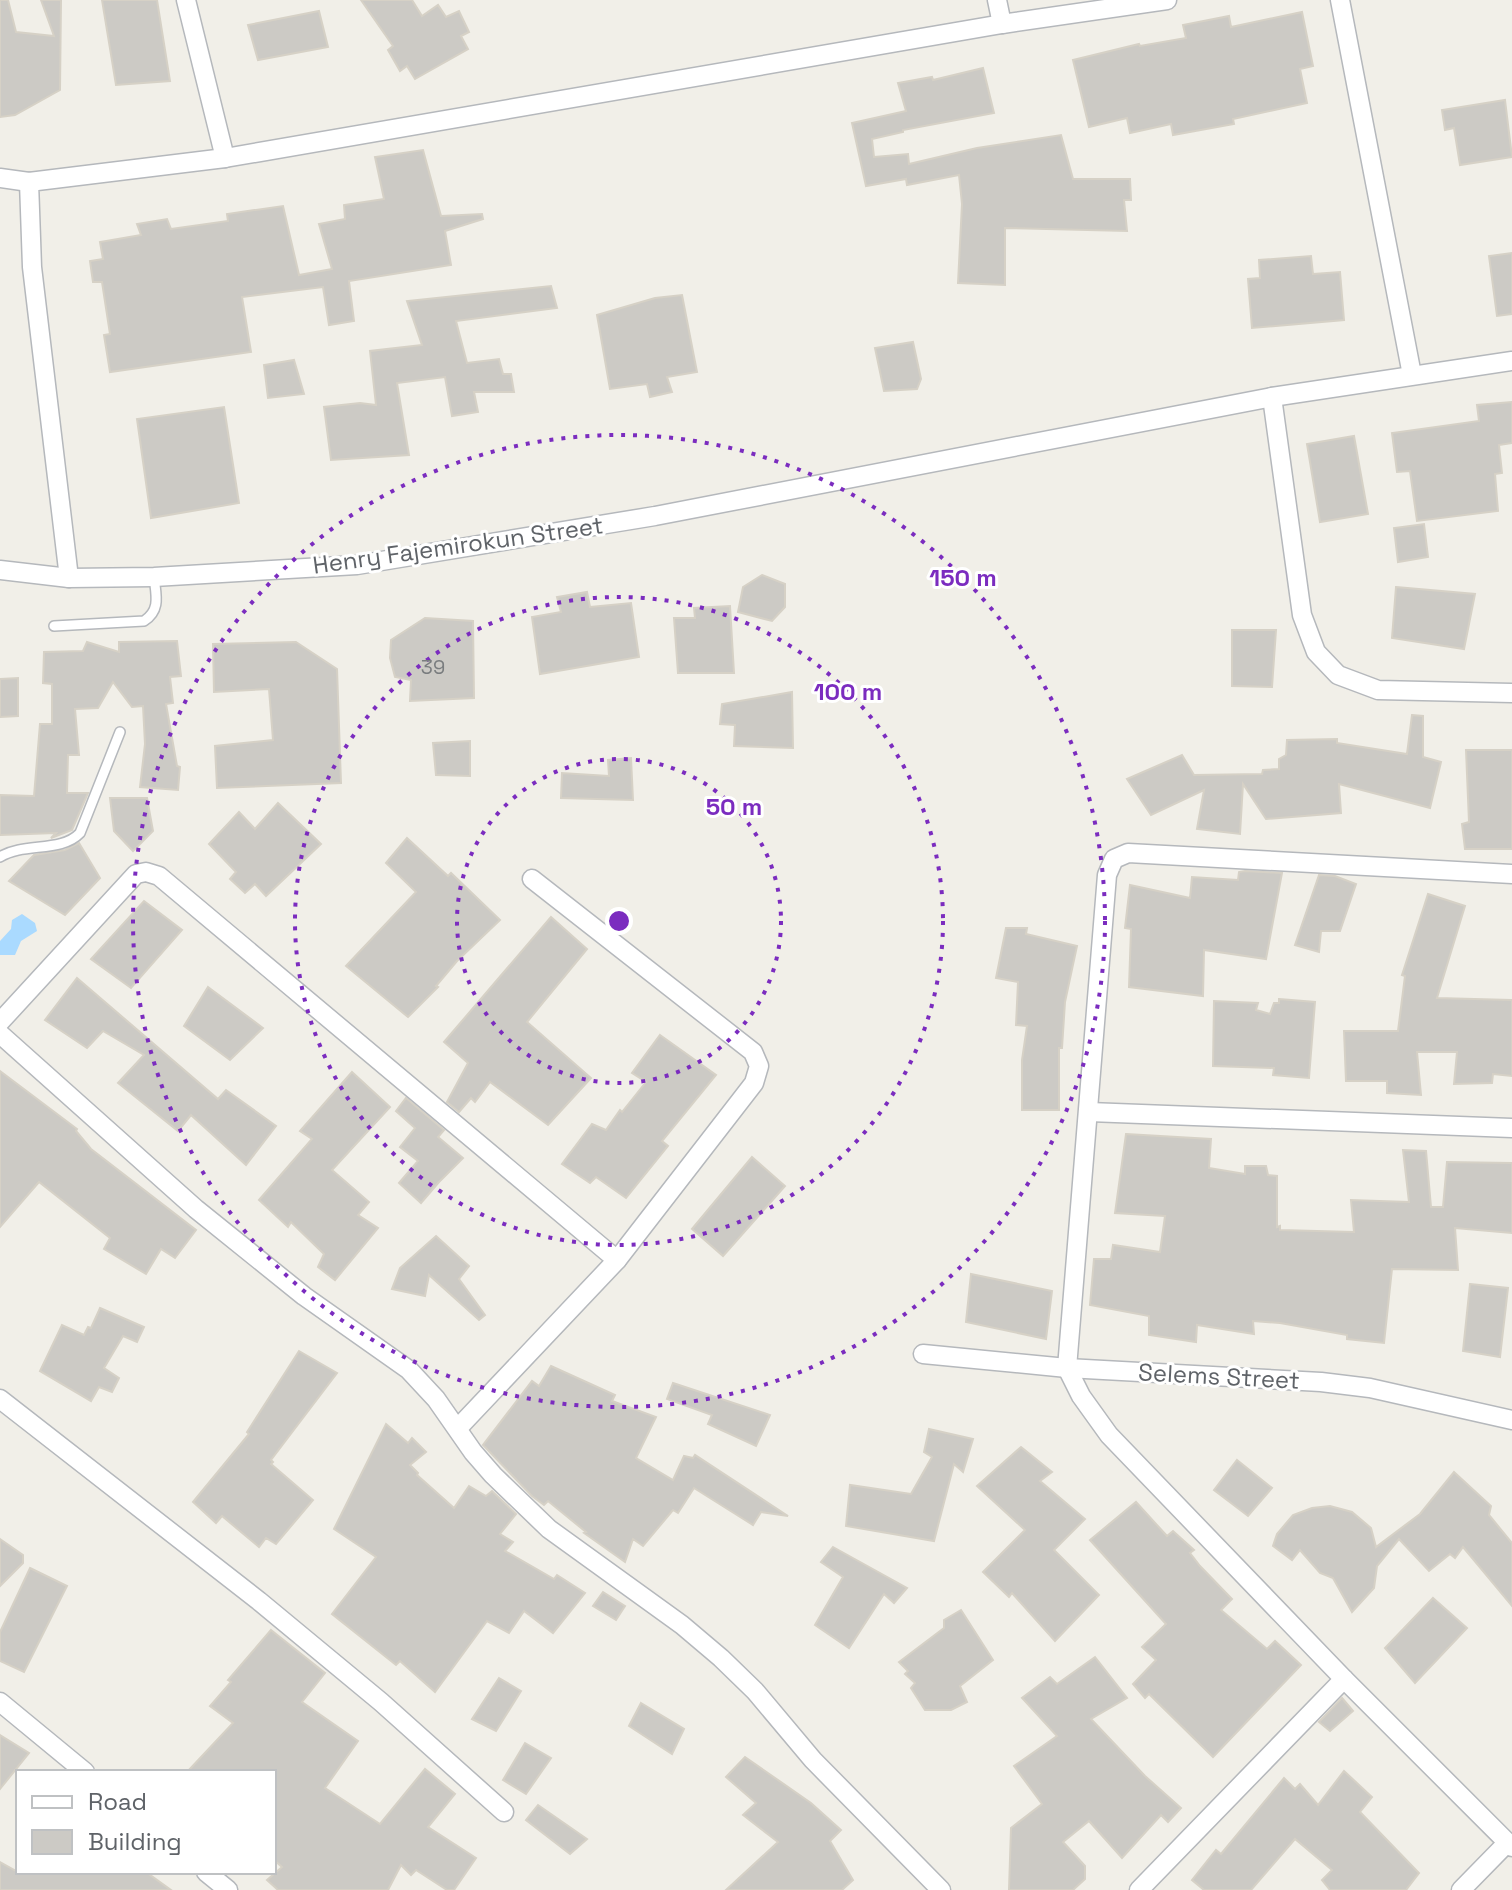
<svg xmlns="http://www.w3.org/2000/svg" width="1512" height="1890" font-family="'Space Grotesk',sans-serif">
	<rect width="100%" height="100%" fill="#f1efe8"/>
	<!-- water -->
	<path fill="#aadaff" d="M22,914L35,923L37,931L21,941L15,955H0V941L11,929L12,920Z"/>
	<!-- building -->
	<g fill="#cccac5" stroke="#d6d1c6" stroke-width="2">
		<path d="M0,0H8L16,32L54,36L41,0H61L60,90L15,115L0,117Z"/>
		<path d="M102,0H157L170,81L116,85Z"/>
		<path d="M361,0H412L422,16L438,5L446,17L459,11L469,32L461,36L468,49L415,79L407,66L400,71L388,50L393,46Z"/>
		<path d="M319,11L328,47L258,60L248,25Z"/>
		<path d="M1302,12L1313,66L1300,69L1307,103L1233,119L1234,124L1173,135L1171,124L1130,133L1127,118L1089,127L1073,60L1139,44L1140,46L1186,38L1183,25L1229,16L1231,27Z"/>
		<path d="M983,68L994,113L903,130V132L872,139L874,157L908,154L909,164L977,148L1061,135L1073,179H1130L1131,200H1124L1127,231L1005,228V285L958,283L962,204L959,175L907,185L906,179L866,186L852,123L906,111L898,83L932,77L933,80Z"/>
		<path d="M1505,100L1512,157L1460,165L1454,128L1445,130L1442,110Z"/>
		<path d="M423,150L441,216L482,214L483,219L445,231L451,265L349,281L354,321L329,325L323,287L242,297L251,352L110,372L104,335L110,334L102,282H93L90,261L103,259L100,242L141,235L137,224L167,219L171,229L228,221L227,214L283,206L299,275L332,269L319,224L345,219L344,205L384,199L375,157Z"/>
		<path d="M1512,253V314L1497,316L1489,256Z"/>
		<path d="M1311,256L1313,274L1340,272L1344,320L1252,328L1248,279L1260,278L1259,260Z"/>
		<path d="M551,286L557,308L456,321L467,363L499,359L503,374H511L514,392H474L478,412L452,416L445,377L397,383L409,455L331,460L324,407L360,403L376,405L370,351L422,345L407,301Z"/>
		<path d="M682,295L697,372L667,377L672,392L650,397L647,384L610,389L597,315L655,298Z"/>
		<path d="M913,342L921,379L917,389L884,391L875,348Z"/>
		<path d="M294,360L304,394L268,398L264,365Z"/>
		<path d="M1512,402V443L1499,445L1502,473L1495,474L1498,511L1417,521L1410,471L1397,472L1392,433L1479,421L1477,405Z"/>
		<path d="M224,407L239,503L151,518L137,419Z"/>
		<path d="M1354,436L1368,514L1320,522L1307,444Z"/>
		<path d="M1424,524L1428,557L1398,562L1394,528Z"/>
		<path d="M762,575L785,584V607L772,621L738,612L743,587Z"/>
		<path d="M1396,587L1475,594L1464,649L1392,638Z"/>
		<path d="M587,592L590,607L631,603L639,657L540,674L532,617L561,612L557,597Z"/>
		<path d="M730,606L734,673H678L674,618H695L694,608Z"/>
		<path d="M425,618L473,621L474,698L410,701L411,680L395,677L390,658L391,640Z"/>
		<path d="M1232,630H1276L1272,687L1232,686Z"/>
		<path d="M177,641L181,676L170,677L173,703L166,704L177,766L180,767L178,790L140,787L145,744L143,706L132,707L113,682L98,708L75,709L79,755H68L67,793H88L72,830L51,838L56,833L0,835V795L34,796L40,724H52V684L43,683L44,652L83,651L87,642L119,652V642Z"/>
		<path d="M296,642L337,669L341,783L217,788L215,746L273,740L269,689L214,692L213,644Z"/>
		<path d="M18,678V716L0,717V679Z"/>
		<path d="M792,692L793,748L734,746L735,725L720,724L722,704Z"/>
		<path d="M1412,715L1423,716V757L1441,762L1430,808L1339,784L1341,813L1266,819L1243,784L1240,834L1197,829L1204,790L1151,815L1127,779L1182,755L1194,775L1262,774L1263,770L1279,769V759L1286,755L1287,740L1337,739V743L1407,754Z"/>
		<path d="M470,741V776L436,775L433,743Z"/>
		<path d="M1466,750H1512V849H1465L1462,824L1469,822Z"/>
		<path d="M631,758L633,800L561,798L562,773L609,776L608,760Z"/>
		<path d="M110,798H147L153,831L133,851L114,831Z"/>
		<path d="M278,803L321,844L266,896L255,884L245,893L230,879L236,872L209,844L239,812L255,829Z"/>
		<path d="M407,838L448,876L451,873L500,920L457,961L436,986L438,987L408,1017L346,966L416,892L386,863Z"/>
		<path d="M79,843L100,878L65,915L9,881L34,855L65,850Z"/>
		<path d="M1245,871L1282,873L1266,959L1204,950L1203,996L1129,987L1131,929L1125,928L1130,885L1190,898L1192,877L1238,880L1239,872Z"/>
		<path d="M1319,875L1335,876L1356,884L1340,931H1321L1319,952L1295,945Z"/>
		<path d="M1428,894L1465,906L1437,998L1512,1000V1076L1493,1074L1492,1083L1454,1084L1457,1052H1417L1421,1095L1387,1093V1081H1346L1344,1031H1398L1405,976L1402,975Z"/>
		<path d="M144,901L182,930L131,988L91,959Z"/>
		<path d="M551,917L587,949L527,1022L591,1078L548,1125L490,1082L475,1102L471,1098L459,1112L447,1102L468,1063L444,1042Z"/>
		<path d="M1006,928H1027L1026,934L1077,946L1065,1002L1062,1048H1059V1110H1022V1060L1027,1026L1016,1025L1018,982L996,978Z"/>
		<path d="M77,978L218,1099L226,1090L276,1126L246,1165L191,1115L178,1131L118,1083L144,1055L103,1031L87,1048L45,1020Z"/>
		<path d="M208,987L263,1028L230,1060L184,1026Z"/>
		<path d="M1279,999L1315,1002L1309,1078L1273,1075L1274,1068L1213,1066L1214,1001L1258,1003L1256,1010L1270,1014L1274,1003H1279Z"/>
		<path d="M660,1035L716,1075L662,1141L668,1146L626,1198L596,1177L590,1183L562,1164L592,1124L606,1130L620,1110L622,1112L646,1082L632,1073Z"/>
		<path d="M0,1071L77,1129L76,1131L91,1149L196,1230L175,1258L161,1249L146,1274L104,1249L110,1238L39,1182L0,1227Z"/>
		<path d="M352,1072L390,1107L332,1170L369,1202L358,1215L378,1228L335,1280L318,1267L324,1254L291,1222L288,1227L259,1200L312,1139L300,1131Z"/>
		<path d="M406,1098L444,1130L438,1137L463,1158L439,1182L421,1203L399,1183L418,1161L400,1147L415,1128L396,1111Z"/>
		<path d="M1126,1134L1211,1139L1209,1168L1245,1174V1166H1266L1268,1175L1277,1176V1227L1280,1226V1230L1354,1232L1351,1200L1409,1202L1403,1150L1426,1151L1431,1207H1443L1447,1162L1512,1163V1233L1455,1228L1458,1270L1392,1269L1384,1343L1347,1339V1335L1280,1323L1253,1321L1254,1334L1197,1325L1196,1342L1149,1335V1316L1090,1305L1094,1259H1111L1113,1245L1160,1252L1165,1216L1115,1213Z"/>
		<path d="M752,1157L785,1186L723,1256L692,1229Z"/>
		<path d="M436,1236L469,1266L459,1279L485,1315L479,1320L429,1275L425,1296L392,1289L400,1268Z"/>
		<path d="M971,1274L1052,1291L1046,1339L966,1322Z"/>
		<path d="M1470,1284L1508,1288L1500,1357L1463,1351Z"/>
		<path d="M100,1308L144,1327L137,1342L123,1336L104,1368L119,1378L112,1392L99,1387L91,1401L40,1371L62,1325L84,1335L88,1327L91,1328Z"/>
		<path d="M299,1351L337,1373L271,1460L273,1462L271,1464L313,1500L276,1544L266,1538L259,1547L222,1516L216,1523L193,1502L249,1434L247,1432Z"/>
		<path d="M551,1366L615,1395L612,1401L656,1417L636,1458L673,1480L684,1456L693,1458L695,1455L788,1516L761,1512L753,1525L694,1488L678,1513L673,1510L643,1546L633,1539L625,1562L584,1533L586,1532L548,1501L544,1505L532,1496L483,1445L532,1381L539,1386Z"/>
		<path d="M673,1383L770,1415L756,1446L708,1424L712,1415L667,1399Z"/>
		<path d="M386,1424L408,1443L412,1438L426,1452L410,1465L418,1473L417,1475L454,1508L469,1486L486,1496L492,1491L516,1514L500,1534L513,1542L505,1551L554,1579L557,1575L585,1593L553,1633L524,1611L509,1633L487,1621L435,1692L400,1661L396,1665L332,1614L376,1557L334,1529Z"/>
		<path d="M929,1429L973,1439L963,1472L954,1464L934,1541L846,1526L850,1485L911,1494L932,1457L924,1452Z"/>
		<path d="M1021,1447L1052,1472L1040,1481L1085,1519L1054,1550L1099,1595L1055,1641L1012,1593L1009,1597L983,1572L1025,1530L977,1486Z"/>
		<path d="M1237,1460L1272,1488L1248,1516L1214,1490Z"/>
		<path d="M1454,1472L1491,1506L1489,1515L1512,1543V1606L1463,1547L1455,1558L1450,1554L1429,1571L1399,1539L1377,1566L1374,1588L1352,1612L1333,1578L1320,1573L1300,1550L1292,1560L1273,1546L1277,1534L1293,1515L1312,1508L1330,1506L1352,1512L1371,1528L1376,1547L1420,1514Z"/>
		<path d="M1136,1502L1167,1536L1173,1531L1194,1550L1190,1553L1200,1566L1232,1599L1221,1610L1267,1649L1275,1641L1301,1665L1213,1757L1149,1694L1145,1698L1133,1684L1156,1660L1142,1647L1166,1624L1090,1540Z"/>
		<path d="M0,1539L23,1555V1563L0,1586Z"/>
		<path d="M833,1547L907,1588L894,1603L884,1594L849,1648L815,1625L843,1577L821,1562Z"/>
		<path d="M30,1568L67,1586L24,1672L0,1661V1632Z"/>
		<path d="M603,1592L625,1606L616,1620L593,1606Z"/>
		<path d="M1433,1598L1467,1628L1415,1683L1385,1648Z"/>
		<path d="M961,1610L993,1660L960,1686L967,1702L951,1710H925L911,1688L915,1683L905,1674L908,1671L899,1662L944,1628V1620Z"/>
		<path d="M271,1630L325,1673L302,1702L358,1741L325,1788L380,1824L425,1769L455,1794L428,1827L476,1858L454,1890H447L416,1870L411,1875L401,1865L388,1890H278L267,1880L282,1867L274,1860V1772H187L233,1723L210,1706L231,1682L228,1680Z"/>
		<path d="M1095,1657L1127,1698L1091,1719L1145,1776L1181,1808L1168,1822L1161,1815L1122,1858L1089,1821L1063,1842L1085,1866V1879L1073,1890H1009L1011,1828L1042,1804L1014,1766L1057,1736L1022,1698L1050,1677L1057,1684Z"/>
		<path d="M499,1678L521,1691L496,1731L472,1719Z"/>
		<path d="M1342,1698L1353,1711L1330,1731L1319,1722Z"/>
		<path d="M641,1703L684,1729L672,1754L629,1726Z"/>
		<path d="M0,1735L29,1753L0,1789Z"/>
		<path d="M525,1743L551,1758L526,1794L503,1780Z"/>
		<path d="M745,1757L811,1803L841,1830L830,1841L853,1880L842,1890H726L778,1842L743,1815L756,1803L726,1777Z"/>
		<path d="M1344,1771L1372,1797L1360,1812L1419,1873L1406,1890H1330L1322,1880L1332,1870L1295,1839L1251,1890H1204L1192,1880L1216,1850L1221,1854L1284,1778L1295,1789L1300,1784L1318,1805Z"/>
		<path d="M538,1805L587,1839L570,1854L526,1820Z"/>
		<path d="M0,1862L18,1872H146L171,1890H0Z"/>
	</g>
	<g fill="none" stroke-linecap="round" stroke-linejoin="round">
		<!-- service casing -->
		<g stroke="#b5b8bc" stroke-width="12">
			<g id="service">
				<path d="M54,626L144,621C161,610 156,595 154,577"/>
				<path d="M0,857C24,842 61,853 80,833L120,732"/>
			</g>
		</g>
		<!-- minor casing -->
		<g stroke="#b5b8bc" stroke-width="21">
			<g id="minor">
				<path d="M186,0L225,158"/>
				<path d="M997,0L1002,24L1167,0"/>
				<path d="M1340,0L1412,375"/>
				<path d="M0,178L29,182"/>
				<path d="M1272,397L1302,615L1316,652L1338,675L1378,690L1512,693"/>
				<path d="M0,570L69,578L154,577L357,565L655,516L1272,397L1512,361"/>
				<path d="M69,578L32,267L29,182L225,158L1002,24"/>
				<path d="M1512,874L1128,853L1114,859L1107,875L1067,1368L1081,1396L1109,1435L1344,1679L1512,1847"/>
				<path d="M532,879L753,1052L759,1066L754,1083L617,1260"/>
				<path d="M0,1022L136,874L146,872L159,876L617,1260L458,1428"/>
				<path d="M0,1034L196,1209L304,1296L409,1370L436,1399L473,1452L493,1475L549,1529L682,1625L721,1658L755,1691L813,1760L941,1890"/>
				<path d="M1089,1112L1512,1128"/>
				<path d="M923,1354L1067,1368L1321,1382L1370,1388L1512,1420"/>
				<path d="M0,1399L259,1601L381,1702L504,1812"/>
				<path d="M0,1702L85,1772"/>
				<path d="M206,1872L228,1890"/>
				<path d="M1139,1890L1344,1679"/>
				<path d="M1461,1890L1507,1843"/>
			</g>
		</g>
		<!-- service -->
		<use href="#service" stroke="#fff" stroke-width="9"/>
		<!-- minor -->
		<use href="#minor" stroke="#fff" stroke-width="18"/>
	</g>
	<!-- distance rings -->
	<g fill="none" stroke="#7b2cbf" stroke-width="4" stroke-dasharray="4 8">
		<circle cx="619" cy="921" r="162"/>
		<circle cx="619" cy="921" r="324"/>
		<circle cx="619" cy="921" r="486"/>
	</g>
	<g text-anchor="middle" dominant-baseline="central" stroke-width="6" stroke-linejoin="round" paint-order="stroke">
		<!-- number labels -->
		<g font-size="20" fill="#7a7d7f">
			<text x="433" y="667">39</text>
		</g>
		<!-- street labels -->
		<g font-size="24" fill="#5f6368" stroke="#fff">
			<text transform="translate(458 545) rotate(-8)">Henry Fajemirokun Street</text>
			<text transform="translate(1219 1376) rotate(3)">Selems Street</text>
		</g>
	</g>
	<circle cx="619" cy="921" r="12" fill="#7b2cbf" stroke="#fff" stroke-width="4"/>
	<g font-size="24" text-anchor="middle" font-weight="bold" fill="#7b2cbf" stroke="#fff" stroke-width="6" stroke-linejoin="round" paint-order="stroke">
		<text x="963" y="586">150 m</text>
		<text x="848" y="700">100 m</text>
		<text x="734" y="815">50 m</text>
	</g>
	<!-- legend -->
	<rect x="16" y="1770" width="260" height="104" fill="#ffffff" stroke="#bfc1c3" stroke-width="2"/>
	<rect x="32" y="1796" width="40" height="12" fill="#ffffff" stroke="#bfc1c3" stroke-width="2"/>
	<text x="88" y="1810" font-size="24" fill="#5f6368">Road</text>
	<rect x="32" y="1830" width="40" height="24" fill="#cccac5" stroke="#bfc1c3" stroke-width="2"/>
	<text x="88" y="1850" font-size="24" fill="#5f6368">Building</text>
</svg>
